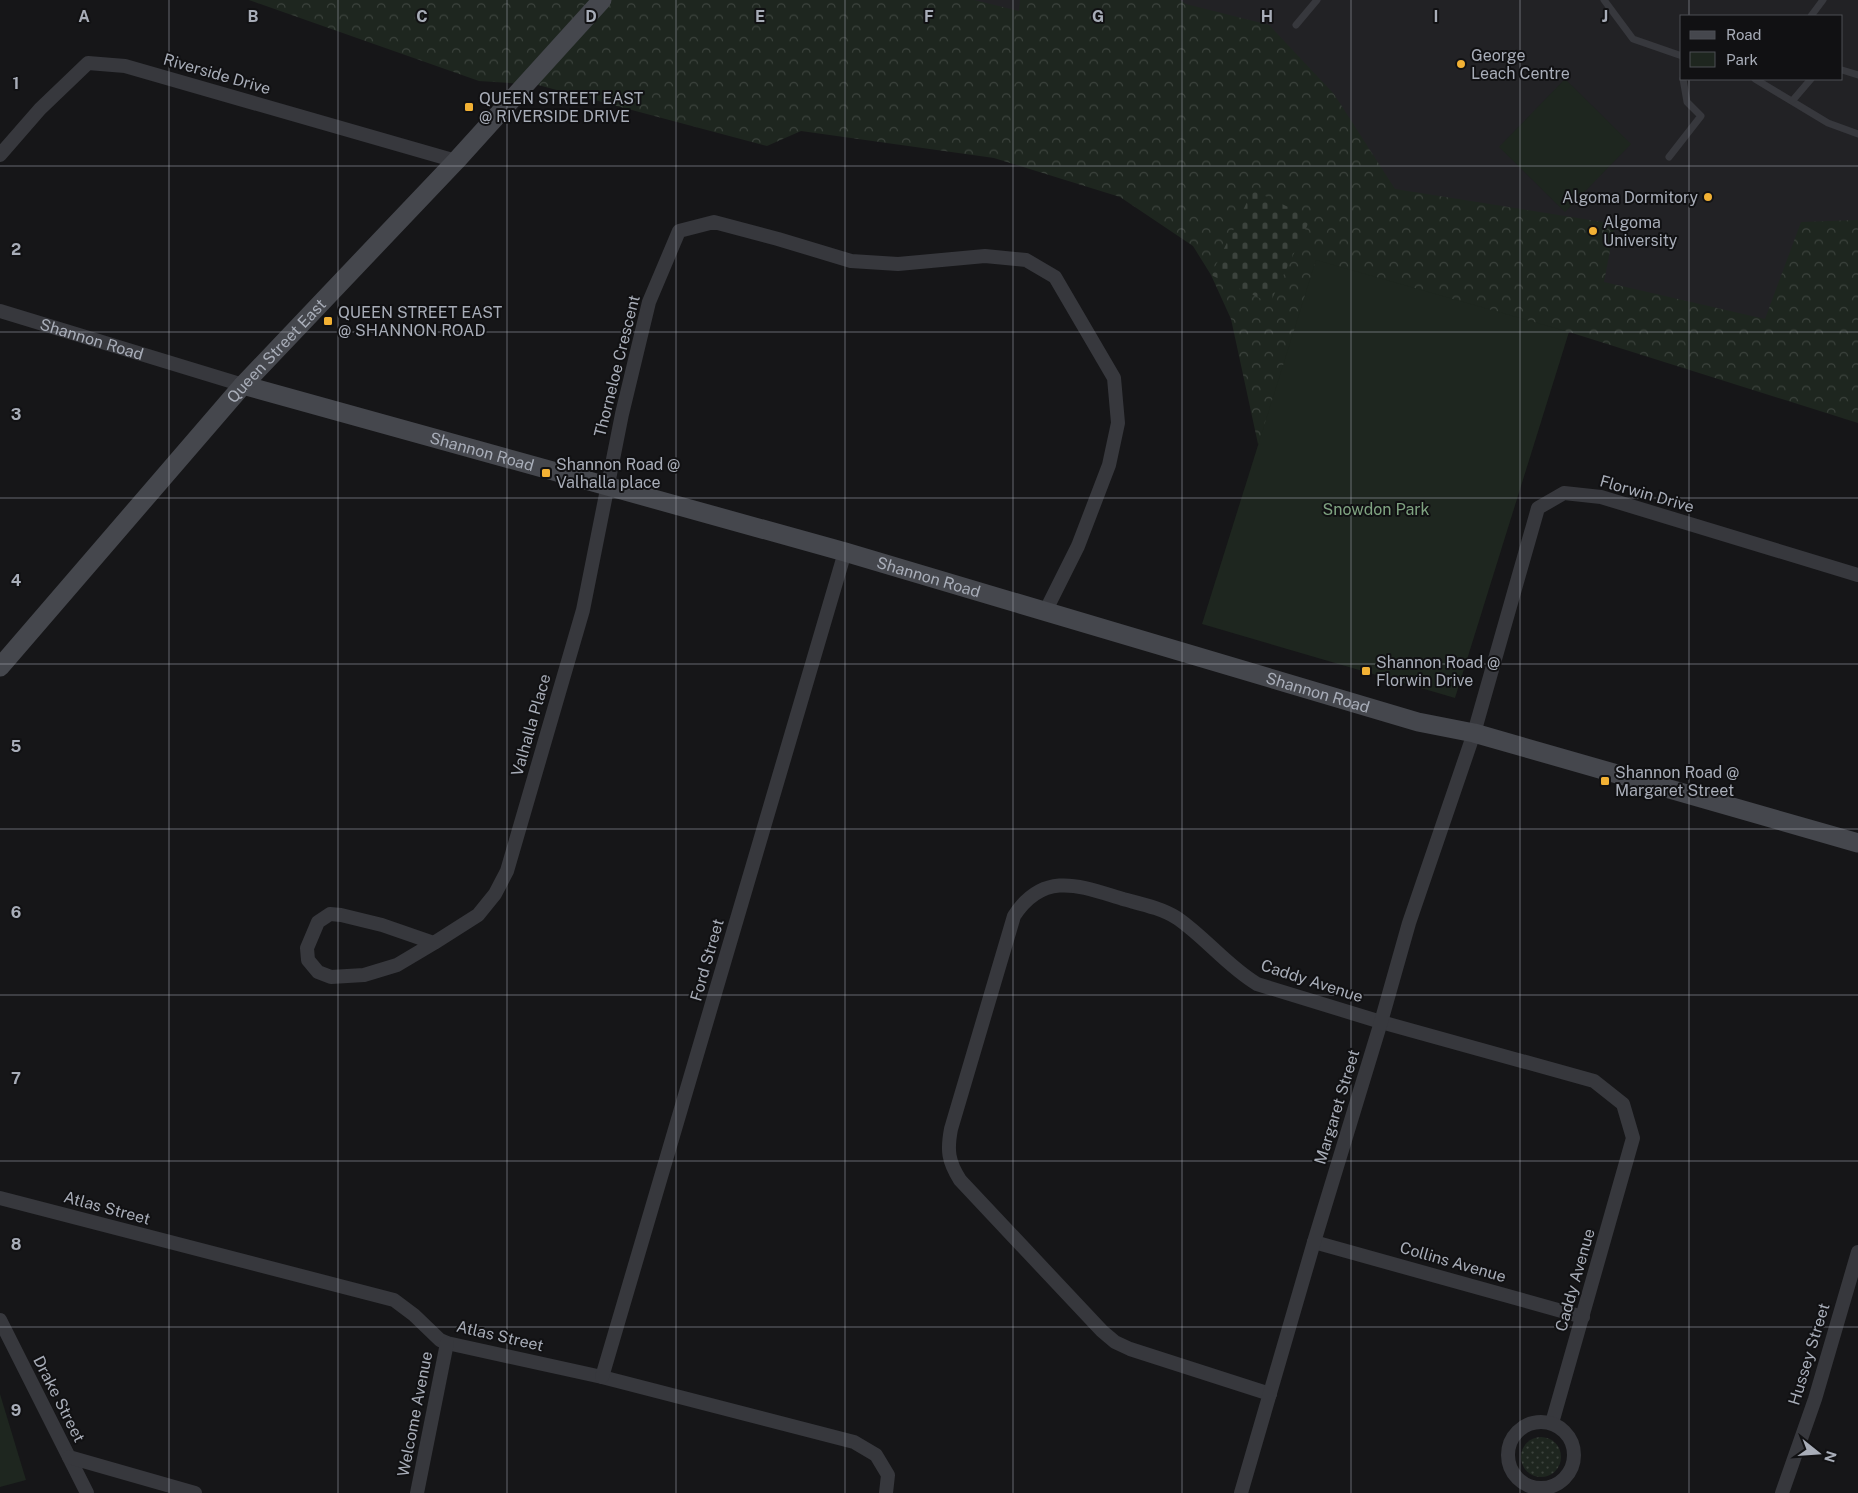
<svg xmlns="http://www.w3.org/2000/svg" width="1858" height="1493" font-family="'Public Sans',sans-serif">
	<defs>
		<pattern id="grass-dots" width="8" height="8" patternUnits="userSpaceOnUse" patternTransform="scale(1.25)"><rect width="8" height="8" fill="#1e261f"/><path d="M2 2h.1M6 6h.1" fill="none" stroke="#3c433d" stroke-width="1.8" stroke-linecap="round"/></pattern>
		<pattern id="forest-crowns" width="20" height="18" patternUnits="userSpaceOnUse" patternTransform="scale(1.25)"><rect width="20" height="18" fill="#1e261f"/><path d="M2 6a3 3 0 1 1 6 0M12 15a3 3 0 1 1 6 0" fill="none" stroke="#3c433d"/></pattern>
		<pattern id="cemetery-stones" width="16" height="16" patternUnits="userSpaceOnUse" patternTransform="scale(1.25)"><rect width="16" height="16" fill="#1e261f"/><path d="M2 7V4a2 2 0 0 1 4 0v3zM10 15v-3a2 2 0 0 1 4 0v3z" fill="#3c433d"/></pattern>
	</defs>
	<rect width="100%" height="100%" fill="#161618"/>
	<!-- built -->
	<path fill="#222225" fill-rule="evenodd" d="M623,0H1858V389ZM1682,16H1842V79H1682Z"/>
	<!-- grass -->
	<circle fill="url(#grass-dots)" cx="1541" cy="1457" r="20"/>
	<!-- forest -->
	<path fill="url(#forest-crowns)" d="M249,0H974L1019,11L1020,0H1180L1186,4L1269,25L1334,94L1395,189L1615,224L1604,282L1765,319L1801,222L1858,220V423L1569,332L1346,371L1258,444L1231,319L1211,275L1193,246L1120,197L994,158L801,131L767,146L538,85L479,81Z"/>
	<!-- cemetery -->
	<path fill="url(#cemetery-stones)" d="M1253,190L1311,218L1270,303L1211,275Z"/>
	<!-- park -->
	<g fill="#1e261f">
		<path d="M1565,79L1631,144L1565,212L1499,147Z"/>
		<path d="M1316,260L1569,332L1455,698L1202,624Z"/>
		<path d="M0,1394L26,1480L0,1487Z"/>
	</g>
	<g fill="none" stroke-linecap="round" stroke-linejoin="round">
		<!-- lane -->
		<g stroke="#37383d" stroke-width="7">
			<path d="M1604,0L1633,39L1682,56"/>
			<path d="M1811,16L1823,0"/>
			<path d="M1296,25L1317,0"/>
			<path d="M1842,70L1858,75"/>
			<path d="M1755,79L1828,123L1858,134"/>
			<path d="M1793,100L1811,79"/>
			<path d="M1669,157L1701,116L1687,102L1683,79"/>
		</g>
		<!-- street -->
		<g stroke="#37383d" stroke-width="14">
			<path d="M0,155L40,109L88,63L125,66L456,161"/>
			<path id="s1" d="M0,311L243,385"/>
			<path d="M434,943L382,925L341,915L330,914L318,922L307,948L308,960L318,972L331,977L364,975L397,965L434,943L478,915L495,894L507,871L583,610L622,414L649,302L679,231L714,222L778,239L851,261L898,264L985,256L1026,260L1055,277L1114,378L1118,423L1109,465L1078,546L1046,610"/>
			<path d="M0,1198L394,1300L414,1315L440,1340L447,1343L602,1377L854,1442L876,1455L888,1475L886,1493"/>
			<path d="M1314,1242L1583,1317"/>
			<path d="M0,1320L87,1493"/>
			<path d="M602,1377L845,552"/>
			<path d="M1270,1394L1130,1349L1115,1342L1102,1331L960,1180C948,1161 947,1150 951,1129L1014,916C1044,870 1080,886 1123,899C1141,904 1161,908 1177,918C1206,938 1227,966 1257,984L1381,1022L1594,1081L1623,1104L1633,1138L1552,1423"/>
			<circle cx="1541" cy="1455" r="33"/>
			<path d="M69,1457L195,1493"/>
			<path d="M417,1493L447,1343"/>
			<path d="M1241,1493L1314,1242L1381,1022L1409,923L1474,733L1538,508L1564,493L1601,497L1858,575"/>
			<path d="M1782,1493L1815,1399L1858,1252"/>
		</g>
		<!-- secondary -->
		<g stroke="#45474d" stroke-width="19">
			<path id="s2" d="M243,385L845,552L1418,722L1474,733L1858,843"/>
			<path id="s3" d="M0,667L243,385L456,161L602,0"/>
		</g>
	</g>
	<!-- grid -->
	<path fill="none" stroke="#a8adb8" stroke-width="1" stroke-opacity="0.55" d="M169,0V1493M338,0V1493M507,0V1493M676,0V1493M845,0V1493M1013,0V1493M1182,0V1493M1351,0V1493M1520,0V1493M1689,0V16M1689,79V1493M0,166H1858M0,332H1858M0,498H1858M0,664H1858M0,829H1858M0,995H1858M0,1161H1858M0,1327H1858"/>
	<!-- markers -->
	<g fill="#f2b134" stroke="#111113" stroke-width="2">
		<circle cx="1461" cy="64" r="5"/>
		<rect x="464" y="102" width="10" height="10" rx="2.5"/>
		<circle cx="1708" cy="197" r="5"/>
		<circle cx="1593" cy="231" r="5"/>
		<rect x="323" y="316" width="10" height="10" rx="2.5"/>
		<rect x="541" y="468" width="10" height="10" rx="2.5"/>
		<rect x="1361" y="666" width="10" height="10" rx="2.5"/>
		<rect x="1600" y="776" width="10" height="10" rx="2.5"/>
	</g>
	<g text-anchor="middle" dominant-baseline="central" stroke-width="4" stroke-linejoin="round" paint-order="stroke">
		<!-- poi labels -->
		<g font-size="16" fill="#a8adb8" stroke="#111113" text-anchor="start">
			<text x="1471" y="55">George<tspan x="1471" dy="18">Leach Centre</tspan></text>
			<text x="479" y="98">QUEEN STREET EAST<tspan x="479" dy="18">@ RIVERSIDE DRIVE</tspan></text>
			<text x="1698" y="197" text-anchor="end">Algoma Dormitory</text>
			<text x="1603" y="222">Algoma<tspan x="1603" dy="18">University</tspan></text>
			<text x="338" y="312">QUEEN STREET EAST<tspan x="338" dy="18">@ SHANNON ROAD</tspan></text>
			<text x="556" y="464">Shannon Road @<tspan x="556" dy="18">Valhalla place</tspan></text>
			<text x="1376" y="662">Shannon Road @<tspan x="1376" dy="18">Florwin Drive</tspan></text>
			<text x="1615" y="772">Shannon Road @<tspan x="1615" dy="18">Margaret Street</tspan></text>
		</g>
		<!-- street labels -->
		<g font-size="16" fill="#a8adb8" stroke="#111113">
			<text transform="translate(217 74) rotate(16)">Riverside Drive</text>
			<text stroke="none"><textPath href="#s1" startOffset="96">Shannon Road</textPath></text>
			<text stroke="none"><textPath href="#s3" startOffset="420">Queen Street East</textPath></text>
			<text transform="translate(617 366) rotate(-76)">Thorneloe Crescent</text>
			<text stroke="none"><textPath href="#s2" startOffset="248">Shannon Road</textPath></text>
			<text transform="translate(1647 494) rotate(16)">Florwin Drive</text>
			<text stroke="none"><textPath href="#s2" startOffset="712">Shannon Road</textPath></text>
			<text stroke="none"><textPath href="#s2" startOffset="1118">Shannon Road</textPath></text>
			<text transform="translate(531 725) rotate(-74)">Valhalla Place</text>
			<text transform="translate(707 960) rotate(-74)">Ford Street</text>
			<text transform="translate(1312 981) rotate(18)">Caddy Avenue</text>
			<text transform="translate(1337 1107) rotate(-73)">Margaret Street</text>
			<text transform="translate(107 1208) rotate(15)">Atlas Street</text>
			<text transform="translate(1453 1262) rotate(16)">Collins Avenue</text>
			<text transform="translate(1575 1280) rotate(-74)">Caddy Avenue</text>
			<text transform="translate(500 1336) rotate(13)">Atlas Street</text>
			<text transform="translate(1809 1354) rotate(-73)">Hussey Street</text>
			<text transform="translate(59 1399) rotate(63)">Drake Street</text>
			<text transform="translate(415 1414) rotate(-79)">Welcome Avenue</text>
		</g>
		<!-- park labels -->
		<g font-size="16" fill="#7fa381" stroke="#111113">
			<text x="1376" y="509">Snowdon Park</text>
		</g>
	</g>
	<g font-size="16" text-anchor="middle" font-weight="bold" fill="#a8adb8" stroke="#111113" stroke-width="4" stroke-linejoin="round" paint-order="stroke">
		<text x="84" y="22">A</text>
		<text x="253" y="22">B</text>
		<text x="422" y="22">C</text>
		<text x="591" y="22">D</text>
		<text x="760" y="22">E</text>
		<text x="929" y="22">F</text>
		<text x="1098" y="22">G</text>
		<text x="1267" y="22">H</text>
		<text x="1436" y="22">I</text>
		<text x="1605" y="22">J</text>
		<text x="16" y="89">1</text>
		<text x="16" y="255">2</text>
		<text x="16" y="420">3</text>
		<text x="16" y="586">4</text>
		<text x="16" y="752">5</text>
		<text x="16" y="918">6</text>
		<text x="16" y="1084">7</text>
		<text x="16" y="1250">8</text>
		<text x="16" y="1416">9</text>
	</g>
	<!-- legend -->
	<rect x="1680" y="15" width="162" height="65" fill="#111113" stroke="#4d4f55"/>
	<rect x="1690" y="31" width="25" height="8" fill="#45474d" stroke="#4d4f55"/>
	<text x="1726" y="40" font-size="15" fill="#a8adb8">Road</text>
	<rect x="1690" y="52" width="25" height="15" fill="#1e261f" stroke="#4d4f55"/>
	<text x="1726" y="65" font-size="15" fill="#a8adb8">Park</text>
	<!-- north arrow -->
	<g transform="translate(1818 1453) rotate(107)" stroke="#111113" stroke-width="4" paint-order="stroke">
	<path d="M0-4L9 19L0 12L-9 19Z" fill="#a8adb8"/>
	<text y="-8" font-size="14" font-weight="bold" text-anchor="middle" fill="#a8adb8">N</text>
	</g>
</svg>
